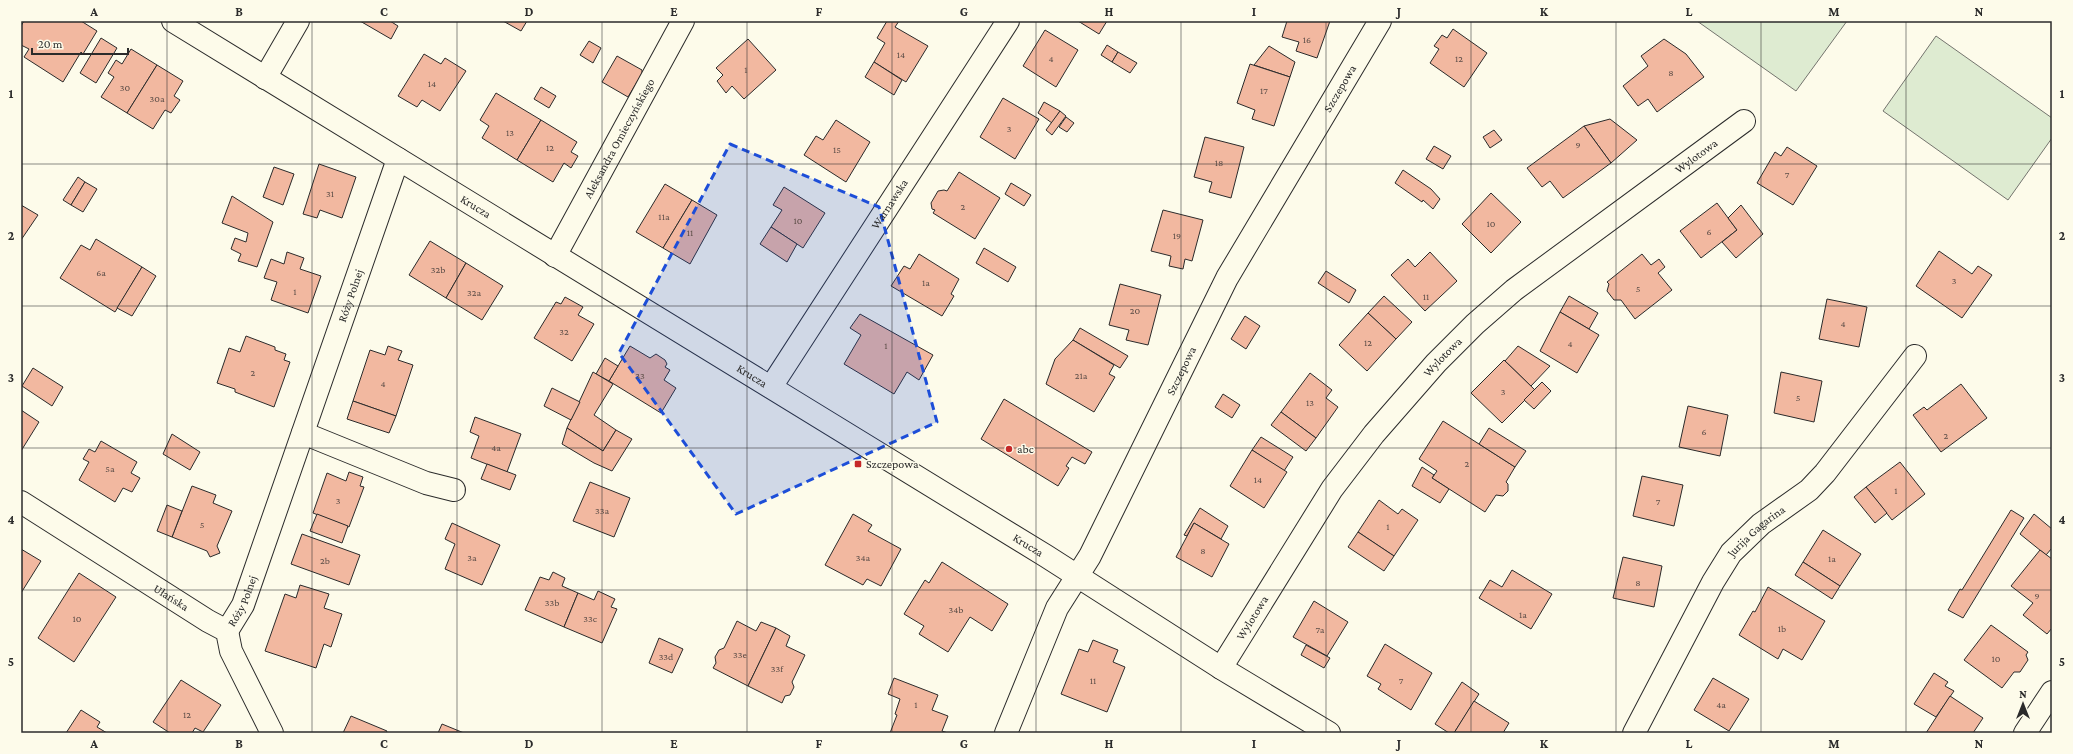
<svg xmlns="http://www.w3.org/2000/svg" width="2073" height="754" font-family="'Crimson Pro',serif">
	<rect width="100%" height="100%" fill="#fdfbea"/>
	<!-- green -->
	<g fill="#deebd1" stroke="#74746e">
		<path d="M1697,21H1847L1796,91Z"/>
		<path d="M1936,36L2052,118V138L2008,200L1883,111Z"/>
	</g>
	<!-- building -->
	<g fill="#f2b8a0" stroke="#2b2b2b">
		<path d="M24,21H81L97,31L83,54L81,52L63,82L24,57L29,49L21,45V26Z"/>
		<path d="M360,21H390L398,26L391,39Z"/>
		<path d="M503,21H527L521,31Z"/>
		<path d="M887,21H899L895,27L928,46L906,82L874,62L885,43L877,38Z"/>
		<path d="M1078,21H1107L1099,34Z"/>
		<path d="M1287,21H1330L1317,58L1296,51L1299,42L1282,37Z"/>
		<path d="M1453,29L1487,53L1464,87L1430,63L1439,49L1434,46L1442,35L1447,38Z"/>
		<path d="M1045,30L1078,50L1056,87L1023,66Z"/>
		<path d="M101,38L117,48L96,83L80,73Z"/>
		<path d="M748,39L776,70L744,99L732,86L726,93L717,81L723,75L716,68Z"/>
		<path d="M1664,39L1686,54L1704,77L1657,112L1648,99L1638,106L1623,86L1648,66L1641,56Z"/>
		<path d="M589,41L601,48L593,63L580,55Z"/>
		<path d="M1107,45L1118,52L1112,62L1101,55Z"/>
		<path d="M1269,46L1295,62L1290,77L1254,65Z"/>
		<path d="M131,49L157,65L127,113L101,97L114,77L108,73L116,60L122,64Z"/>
		<path d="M1118,52L1137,63L1130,73L1112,62Z"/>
		<path d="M424,54L441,64L445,58L466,71L440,111L422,100L417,107L398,96Z"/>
		<path d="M617,56L642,70V74L628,97L602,82Z"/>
		<path d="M874,62L902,80L894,95L865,77Z"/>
		<path d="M1250,64L1290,77L1274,126L1252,119L1255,110L1237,103Z"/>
		<path d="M157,65L183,81L174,96L180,100L171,113L165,110L153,129L127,113Z"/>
		<path d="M541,87L556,96L549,108L534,99Z"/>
		<path d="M496,93L541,120L517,160L482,138L489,126L480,120Z"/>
		<path d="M1003,98L1039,119L1015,159L980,137Z"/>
		<path d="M1044,102L1060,111L1052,123L1038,113Z"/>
		<path d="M1060,111L1066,116L1052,135L1046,130Z"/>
		<path d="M1066,117L1074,123L1067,132L1059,127Z"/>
		<path d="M1610,119L1637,140L1611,163L1584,126Z"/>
		<path d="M541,120L577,142L571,152L578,156L571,168L564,163L553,182L517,160Z"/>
		<path d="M836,120L870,142L846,182L804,155L816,136L823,140Z"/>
		<path d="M1584,126L1611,163L1563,198L1550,181L1542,187L1527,168Z"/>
		<path d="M1494,130L1502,140L1490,148L1483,137Z"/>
		<path d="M1205,137L1244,147L1231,198L1209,192L1212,182L1194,177Z"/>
		<path d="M1434,146L1451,156L1443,169L1426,159Z"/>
		<path d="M1787,147L1817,166L1793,205L1757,183L1775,152L1781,156Z"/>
		<path d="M319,164L356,177L342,218L320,210L317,218L303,214Z"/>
		<path d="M274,167L294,174L283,205L263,197Z"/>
		<path d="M1403,170L1431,189L1440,199L1433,209L1423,200L1422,202L1395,183Z"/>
		<path d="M959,172L1000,198L975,239L933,213L935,210L932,209L931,203L938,191L944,190L947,191Z"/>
		<path d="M78,177L85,182L71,205L63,200Z"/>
		<path d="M85,182L97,189L83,212L71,205Z"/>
		<path d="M1011,183L1031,195L1024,206L1005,194Z"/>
		<path d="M665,184L692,200L663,248L636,232Z"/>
		<path d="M784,187L825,213L803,248L771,227L782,210L773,205Z"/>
		<path d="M1491,193L1521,222L1491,253L1462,224Z"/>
		<path d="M232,196L273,222L257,267L238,261L241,254L231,249L235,238L246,242L248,233L222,223Z"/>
		<path d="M692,200L717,215L690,264L663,248Z"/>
		<path d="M1717,203L1737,230L1701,258L1680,231Z"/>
		<path d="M21,205L38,215L21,240Z"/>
		<path d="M1741,205L1763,234L1736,258L1722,242L1737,230L1728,218Z"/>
		<path d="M1163,210L1203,220L1192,261L1185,259L1183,269L1169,266L1171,256L1151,251Z"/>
		<path d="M771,227L797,244L787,262L760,244Z"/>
		<path d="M96,239L142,267L115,312L60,278L81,245L90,250Z"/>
		<path d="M430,241L466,263L446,298L409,275Z"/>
		<path d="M984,248L1016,267L1008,282L976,263Z"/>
		<path d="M1939,251L1972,274L1978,266L1992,275L1962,318L1916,286Z"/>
		<path d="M287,252L304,258L300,269L321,276L308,313L271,300L277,282L264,278L271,259L284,264Z"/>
		<path d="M1430,252L1457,281L1425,311L1391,275L1408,259L1415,267Z"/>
		<path d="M919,254L959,279L951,294L954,296L942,316L891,286L904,266L910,269Z"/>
		<path d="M1642,254L1651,265L1659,259L1665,267L1658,273L1672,290L1635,319L1621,300H1614L1607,291L1609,284L1607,282Z"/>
		<path d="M466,263L503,286L482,320L446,298Z"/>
		<path d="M142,267L156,276L132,316L117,308Z"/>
		<path d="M1326,271L1356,290L1349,303L1318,283Z"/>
		<path d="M1120,284L1161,295L1148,345L1126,340L1129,330L1109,325Z"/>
		<path d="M1384,296L1412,322L1396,339L1368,313Z"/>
		<path d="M1569,296L1598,313L1589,329L1560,312Z"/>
		<path d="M565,297L583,307L578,315L594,324L572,361L534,338L556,302L561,304Z"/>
		<path d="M1827,299L1867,307L1859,347L1819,339Z"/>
		<path d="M1560,312L1599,335L1577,373L1540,351Z"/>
		<path d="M1368,313L1396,339L1367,371L1339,345Z"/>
		<path d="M860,314L933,355L919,380L907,372L894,394L844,364L861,335L850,328Z"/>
		<path d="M1245,316L1260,326L1246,349L1231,339Z"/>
		<path d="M1080,328L1128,356L1120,368L1073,340Z"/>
		<path d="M246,336L275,347V350L286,354L284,360L290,362L274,407L235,392V389L217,383L229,348L240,352Z"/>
		<path d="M1073,340L1114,365L1109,374L1115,377L1094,412L1046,384L1055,359Z"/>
		<path d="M388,346L402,351L398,360L413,365L396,416L353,401L370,350L385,355Z"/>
		<path d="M630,346L650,358L656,354L665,360L667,364L665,367L670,370L664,380L676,388L661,413L609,381Z"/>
		<path d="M1518,346L1550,366L1531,386L1505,361Z"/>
		<path d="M605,358L618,366L609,381L596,374Z"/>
		<path d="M1504,360L1535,390L1502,423L1471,393Z"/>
		<path d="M33,368L63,387L52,406L22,386Z"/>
		<path d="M593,372L613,384L594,415L616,430L603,451L567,428Z"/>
		<path d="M1781,372L1822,381L1814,422L1774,413Z"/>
		<path d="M1310,373L1332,390L1326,398L1338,407L1316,438L1281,412Z"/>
		<path d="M1542,382L1551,391L1534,409L1524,400Z"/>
		<path d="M1961,384L1987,418L1941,452L1913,415L1924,407L1927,410Z"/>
		<path d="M552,388L580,402L571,420L544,406Z"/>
		<path d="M1223,394L1240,405L1232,418L1215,407Z"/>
		<path d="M1004,399L1092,452L1085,464L1072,457L1066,466L1069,468L1058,486L981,439Z"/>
		<path d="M353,401L396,416L389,433L347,419Z"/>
		<path d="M1688,406L1728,415L1720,456L1679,447Z"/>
		<path d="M21,410L39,422L21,451Z"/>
		<path d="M1281,412L1316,438L1306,451L1271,425Z"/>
		<path d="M475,417L521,434L507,472L471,458L479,436L470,432Z"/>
		<path d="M1443,421L1515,467L1506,482L1508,484V491L1503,496L1496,495L1485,512L1432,478L1437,471L1419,459Z"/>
		<path d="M567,428L603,451L616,430L632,439L612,471L594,463L562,444Z"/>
		<path d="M1489,428L1526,451L1515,467L1479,444Z"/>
		<path d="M172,434L200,452L190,470L163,454Z"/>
		<path d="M1261,437L1293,457L1284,471L1252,450Z"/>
		<path d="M101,441L137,462L131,473L140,478L132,492L123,488L115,502L79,480L89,462L83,459L89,449L95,452Z"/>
		<path d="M1252,450L1287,472L1264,508L1230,486Z"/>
		<path d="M1900,462L1925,494L1892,520L1866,487Z"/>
		<path d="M487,464L516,475L510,490L481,479Z"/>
		<path d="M1422,467L1434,475L1432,478L1449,489L1440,503L1412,486Z"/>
		<path d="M349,472L363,477L360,486L364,487L349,527L313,513L327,473L346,481Z"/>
		<path d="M1642,476L1683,485L1674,526L1633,516Z"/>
		<path d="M590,482L630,498L614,537L573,521Z"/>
		<path d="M192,486L216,495L213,503L232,511L217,546L220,553L210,557L207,551L172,537Z"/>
		<path d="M1866,487L1887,513L1875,523L1854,497Z"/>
		<path d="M1379,500L1398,514L1402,509L1418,520L1394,556L1358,532Z"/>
		<path d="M167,505L182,511L172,537L157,531Z"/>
		<path d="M1200,508L1228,526L1221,539L1194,523L1187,536L1184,535Z"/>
		<path d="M2011,510L2024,518L1963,618L1948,610L1960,589L1962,590Z"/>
		<path d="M317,514L348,526L342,543L310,531Z"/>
		<path d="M853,514L872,525L868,531L901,549L881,586L867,579L863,585L825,565Z"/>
		<path d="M2034,514L2052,529V548L2046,555L2020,534Z"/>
		<path d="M452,523L500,545L482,585L445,569L455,544L445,539Z"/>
		<path d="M1194,523L1229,544L1212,577L1176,557Z"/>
		<path d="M1823,530L1861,554L1840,586L1803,562Z"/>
		<path d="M1358,532L1394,556L1384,571L1348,547Z"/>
		<path d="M302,534L360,555L349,585L291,564Z"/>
		<path d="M21,549L41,561L21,593Z"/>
		<path d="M2040,550L2052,559V628L2047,634L2023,615L2033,603L2011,586Z"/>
		<path d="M1623,557L1662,566L1654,607L1613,598Z"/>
		<path d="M942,562L1008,604L992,631L970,617L948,652L919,634L924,626L904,614L925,580L929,583Z"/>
		<path d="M1803,562L1840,586L1832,599L1795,575Z"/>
		<path d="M1512,570L1552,594L1531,629L1479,598L1490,580L1502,587Z"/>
		<path d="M553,572L565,578L562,586L578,593L564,627L525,610L540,577L549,580Z"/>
		<path d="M79,573L116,597L74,662L38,638Z"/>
		<path d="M300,585L329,594L324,608L342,614L331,647L324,644L316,668L265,651L285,594L296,598Z"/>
		<path d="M1768,587L1825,621L1802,660L1783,649L1778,659L1739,635L1753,611L1755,612Z"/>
		<path d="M598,591L615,599L611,607L617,609L602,643L564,627L578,593L594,600Z"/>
		<path d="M1314,601L1348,622L1327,656L1293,637Z"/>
		<path d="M737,621L756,631L761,622L776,628L748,686L713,668L716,663L715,657L719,650L724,648Z"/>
		<path d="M1991,625L2028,652L2026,655L2028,660L2020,672H2014L2002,688L1964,660Z"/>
		<path d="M776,628L790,636L786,646L805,655L792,682L794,687L790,695L785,696L782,703L748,686Z"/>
		<path d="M659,638L683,649L672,673L649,663Z"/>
		<path d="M1093,640L1118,650L1113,662L1125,667L1107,712L1061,694L1079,649L1088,652Z"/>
		<path d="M1385,644L1432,673L1411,710L1378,689L1381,684L1367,676Z"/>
		<path d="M1306,645L1330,658L1324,668L1301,655Z"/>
		<path d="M1934,673L1948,682L1945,686L1954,691L1936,717L1914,704Z"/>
		<path d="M894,678L938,695L932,710L948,716L942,731L948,733H890L897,715L895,714L900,699L888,694Z"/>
		<path d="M1713,678L1749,699L1729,731L1694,710Z"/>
		<path d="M181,680L221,705L203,732L195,728L192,733H170L153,722Z"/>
		<path d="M1462,682L1479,694L1454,733H1449L1435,724Z"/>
		<path d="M1950,696L1983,718L1973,733H1926Z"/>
		<path d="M1474,701L1509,723L1503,733H1454Z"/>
		<path d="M81,710L100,722L97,727L107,733H66Z"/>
		<path d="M351,716L387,731L386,733H343Z"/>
		<path d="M442,724L464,733H438Z"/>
	</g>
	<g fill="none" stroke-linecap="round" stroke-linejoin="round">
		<!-- minor casing -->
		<g stroke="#2b2b2b" stroke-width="24">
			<g id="minor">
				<path id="s1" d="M173,21L1046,556L1221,668L1329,733"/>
				<path d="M265,78L298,21"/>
				<path id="s2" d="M555,256L683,21"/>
				<path id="s3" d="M771,387L1008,21"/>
				<path d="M303,433L426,483L454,490"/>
				<path id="s4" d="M21,502L208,621L227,631L231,651L272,733"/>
				<path id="s5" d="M227,631L243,605L398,159"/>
				<path id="s6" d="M1221,668L1332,489L1374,434L1436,363L1475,324L1514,290L1744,121"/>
				<path id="s7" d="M1006,733L1057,608L1090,556L1227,278L1380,21"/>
				<path id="s8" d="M1634,733L1713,582L1731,553L1761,524L1809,490L1825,473L1915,356"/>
				<path d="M2025,733L2052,692"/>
			</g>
		</g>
		<!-- minor -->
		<use href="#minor" stroke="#fdfbea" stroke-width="22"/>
	</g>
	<!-- marked area -->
	<path fill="#1d4ed8" fill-opacity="0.2" stroke="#1d4ed8" stroke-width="3" stroke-dasharray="8 5" stroke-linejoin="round" d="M730,144L879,207L937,422L736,514L619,353Z"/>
	<!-- grid -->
	<path fill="none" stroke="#2b2b2b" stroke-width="1" stroke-opacity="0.55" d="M167,21V733M312,21V733M457,21V733M602,21V733M747,21V733M892,21V733M1036,21V733M1181,21V733M1326,21V733M1471,21V733M1616,21V733M1761,21V733M1906,21V733M21,164H2052M21,306H2052M21,448H2052M21,590H2052"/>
	<!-- markers -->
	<g fill="#c62828" stroke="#fdfbea" stroke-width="1.5">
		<circle cx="1009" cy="449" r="4"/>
		<rect x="854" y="460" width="8" height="8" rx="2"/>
	</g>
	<g text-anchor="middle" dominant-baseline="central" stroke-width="3" stroke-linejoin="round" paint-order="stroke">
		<!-- number labels -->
		<g font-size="10" fill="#5d4e48">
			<text x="1307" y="39">16</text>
			<text x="901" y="54">14</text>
			<text x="1051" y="58">4</text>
			<text x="1459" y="58">12</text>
			<text x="746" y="69">1</text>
			<text x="1671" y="72">8</text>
			<text x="432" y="83">14</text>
			<text x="125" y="87">30</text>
			<text x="1264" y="90">17</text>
			<text x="157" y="98">30a</text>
			<text x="1009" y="128">3</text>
			<text x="510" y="132">13</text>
			<text x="1578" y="144">9</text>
			<text x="550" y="147">12</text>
			<text x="837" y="149">15</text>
			<text x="1219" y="162">18</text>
			<text x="1787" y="174">7</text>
			<text x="330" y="193">31</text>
			<text x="963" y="206">2</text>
			<text x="664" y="216">11a</text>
			<text x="798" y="220">10</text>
			<text x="1491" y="223">10</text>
			<text x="1709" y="231">6</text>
			<text x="690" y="232">11</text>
			<text x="1177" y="235">19</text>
			<text x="438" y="269">32b</text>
			<text x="101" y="272">6a</text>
			<text x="1954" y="280">3</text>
			<text x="926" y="282">1a</text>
			<text x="1638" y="288">5</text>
			<text x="295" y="291">1</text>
			<text x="474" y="292">32a</text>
			<text x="1426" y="296">11</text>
			<text x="1135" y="310">20</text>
			<text x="1843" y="323">4</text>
			<text x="564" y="331">32</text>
			<text x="1368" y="342">12</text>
			<text x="1570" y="343">4</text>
			<text x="886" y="345">1</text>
			<text x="253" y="372">2</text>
			<text x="640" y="375">33</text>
			<text x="1081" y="375">21a</text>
			<text x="383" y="383">4</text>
			<text x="1503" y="391">3</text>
			<text x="1798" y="397">5</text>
			<text x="1310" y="402">13</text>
			<text x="1704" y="431">6</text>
			<text x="1946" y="435">2</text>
			<text x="496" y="447">4a</text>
			<text x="1467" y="463">2</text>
			<text x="110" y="468">5a</text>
			<text x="1258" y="479">14</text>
			<text x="1896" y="490">1</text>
			<text x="338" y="500">3</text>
			<text x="1658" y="501">7</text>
			<text x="602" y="510">33a</text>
			<text x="202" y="524">5</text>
			<text x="1388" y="526">1</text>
			<text x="1203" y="550">8</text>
			<text x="472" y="557">3a</text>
			<text x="863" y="557">34a</text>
			<text x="1832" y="558">1a</text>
			<text x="325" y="560">2b</text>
			<text x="1638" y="582">8</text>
			<text x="2037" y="595">9</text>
			<text x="552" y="602">33b</text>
			<text x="956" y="609">34b</text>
			<text x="1523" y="614">1a</text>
			<text x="77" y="618">10</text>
			<text x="590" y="618">33c</text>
			<text x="1782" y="628">1b</text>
			<text x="1320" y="629">7a</text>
			<text x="740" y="654">33e</text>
			<text x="666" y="656">33d</text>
			<text x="1996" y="658">10</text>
			<text x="777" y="668">33f</text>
			<text x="1093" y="680">11</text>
			<text x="1401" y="680">7</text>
			<text x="916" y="704">1</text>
			<text x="1721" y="704">4a</text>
			<text x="187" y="714">12</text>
		</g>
		<!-- street labels -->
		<g font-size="12" fill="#2b2b2b" stroke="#fdfbea">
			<text stroke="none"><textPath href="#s7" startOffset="727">Szczepowa</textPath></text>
			<text stroke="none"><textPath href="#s2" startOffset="134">Aleksandra Omieczyńskiego</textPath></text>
			<text stroke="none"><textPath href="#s6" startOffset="707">Wylotowa</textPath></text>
			<text stroke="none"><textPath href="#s3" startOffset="218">Warnawska</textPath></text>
			<text stroke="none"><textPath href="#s1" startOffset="355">Krucza</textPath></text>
			<text stroke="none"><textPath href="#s5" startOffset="358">Róży Polnej</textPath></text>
			<text stroke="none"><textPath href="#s6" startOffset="383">Wylotowa</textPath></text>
			<text stroke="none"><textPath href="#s7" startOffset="403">Szczepowa</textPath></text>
			<text stroke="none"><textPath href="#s1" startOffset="679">Krucza</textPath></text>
			<text stroke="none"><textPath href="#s8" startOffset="238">Jurija Gagarina</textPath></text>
			<text stroke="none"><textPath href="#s1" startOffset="1003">Krucza</textPath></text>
			<text stroke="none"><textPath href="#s4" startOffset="178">Ułańska</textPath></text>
			<text stroke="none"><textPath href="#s5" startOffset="34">Róży Polnej</textPath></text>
			<text stroke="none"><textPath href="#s6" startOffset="59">Wylotowa</textPath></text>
		</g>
		<!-- poi labels -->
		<g font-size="12" fill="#2b2b2b" stroke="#fdfbea" text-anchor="start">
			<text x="1017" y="449">abc</text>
			<text x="866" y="464">Szczepowa</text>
		</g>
	</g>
	<!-- border -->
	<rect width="2073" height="754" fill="none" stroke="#fdfbea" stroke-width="44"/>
	<!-- north arrow -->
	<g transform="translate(2023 704)" stroke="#fdfbea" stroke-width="3" paint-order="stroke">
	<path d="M0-3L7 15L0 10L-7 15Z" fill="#2b2b2b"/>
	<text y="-6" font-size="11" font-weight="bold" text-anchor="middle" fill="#2b2b2b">N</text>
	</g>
	<!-- scale -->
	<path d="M32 48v6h96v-6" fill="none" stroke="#2b2b2b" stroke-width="2"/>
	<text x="38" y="48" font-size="12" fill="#2b2b2b" stroke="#fdfbea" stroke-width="3" paint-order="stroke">20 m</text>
	<rect x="22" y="22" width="2029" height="710" fill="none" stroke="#2b2b2b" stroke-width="1.5"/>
	<g font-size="13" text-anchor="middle" font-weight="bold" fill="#2b2b2b">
		<text x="94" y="16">A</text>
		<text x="239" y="16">B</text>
		<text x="384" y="16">C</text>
		<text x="529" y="16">D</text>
		<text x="674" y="16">E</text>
		<text x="819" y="16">F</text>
		<text x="964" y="16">G</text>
		<text x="1109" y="16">H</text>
		<text x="1254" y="16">I</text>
		<text x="1399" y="16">J</text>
		<text x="1544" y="16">K</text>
		<text x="1689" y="16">L</text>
		<text x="1834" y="16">M</text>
		<text x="1979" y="16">N</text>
		<text x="11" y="98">1</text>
		<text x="2062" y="98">1</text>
		<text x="11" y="240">2</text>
		<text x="2062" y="240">2</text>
		<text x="11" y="382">3</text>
		<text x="2062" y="382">3</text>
		<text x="11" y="524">4</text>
		<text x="2062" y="524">4</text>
		<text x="11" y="666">5</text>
		<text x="2062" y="666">5</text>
		<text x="94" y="748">A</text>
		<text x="239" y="748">B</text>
		<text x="384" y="748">C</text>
		<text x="529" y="748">D</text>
		<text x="674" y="748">E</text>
		<text x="819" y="748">F</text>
		<text x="964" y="748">G</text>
		<text x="1109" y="748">H</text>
		<text x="1254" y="748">I</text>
		<text x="1399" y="748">J</text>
		<text x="1544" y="748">K</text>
		<text x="1689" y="748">L</text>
		<text x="1834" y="748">M</text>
		<text x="1979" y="748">N</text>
	</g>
</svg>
